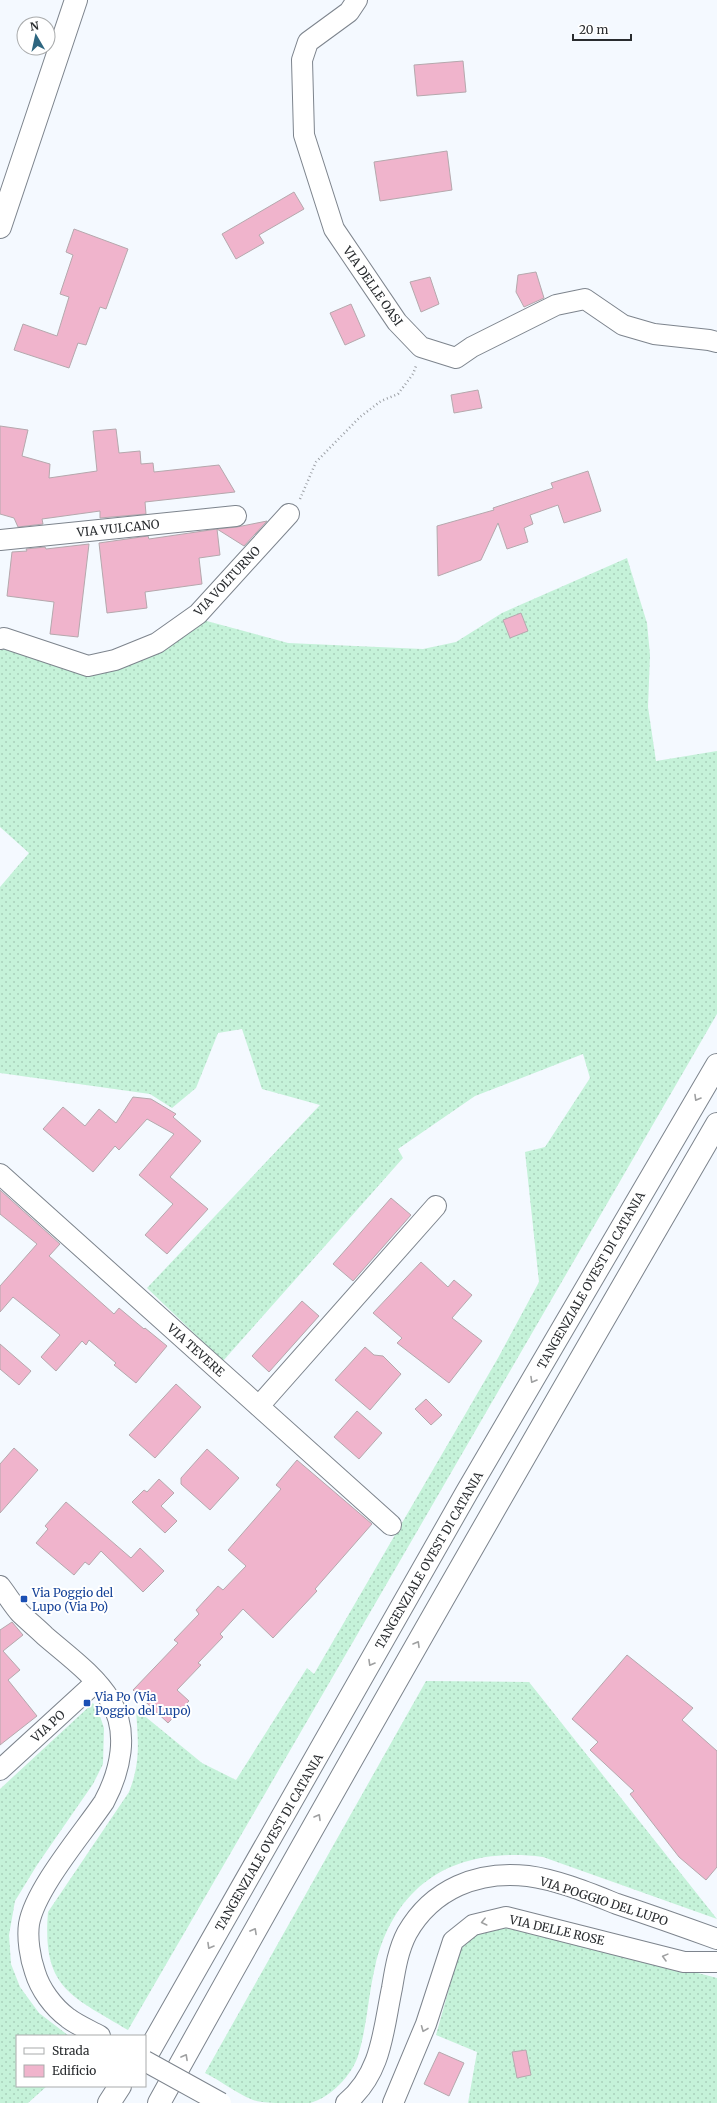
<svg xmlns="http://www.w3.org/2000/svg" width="717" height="2103" font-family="Merriweather,serif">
	<defs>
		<pattern id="grass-dots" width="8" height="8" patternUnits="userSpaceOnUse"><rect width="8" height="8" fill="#c5f2d9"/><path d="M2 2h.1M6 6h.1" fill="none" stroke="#a9d0bb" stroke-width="1.8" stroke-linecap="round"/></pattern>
	</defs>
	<rect width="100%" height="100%" fill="#f4f9ff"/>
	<!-- grass -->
	<g fill="url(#grass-dots)">
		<path d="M627,558L647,623L650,655L648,707L656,761L717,751V1014L128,2030C70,1995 42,1988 48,1912L129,1792C141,1762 138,1741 136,1709L202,1763L236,1780L307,1668L314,1674L498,1358L539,1282L525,1152L545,1147L590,1078L583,1054L475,1096L398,1149L403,1158L223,1361L147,1288L320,1105L262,1089L242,1029L218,1033L196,1088L172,1108L150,1094L0,1073V887L29,853L0,827V650L12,647L69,670L94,674L167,648L203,620L288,643L423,649L456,642L502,613Z"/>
		<path d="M426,1681L529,1682L717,1919L543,1857C458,1846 395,1881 375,1967C368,1996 367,2027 358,2056C352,2075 330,2098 310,2103C301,2103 291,2103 283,2103C272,2103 263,2103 253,2100C236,2093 221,2081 205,2073Z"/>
		<path d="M93,1703L99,1713L104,1728L103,1764L93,1784L37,1865L15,1901L9,1935L11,1964L20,1987L39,2013L69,2036H17V2086H47L28,2103H0V1789Z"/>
		<path d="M500,1928H524L717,1978V2103H468L477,2052L436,2035L459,1953C467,1936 483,1931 500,1928Z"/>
	</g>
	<!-- building -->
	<g fill="#f0b4cc" stroke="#b5a8ad">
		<path d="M463,61L466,92L417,96L414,65Z"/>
		<path d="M447,151L452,190L380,201L374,162Z"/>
		<path d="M294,192L304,209L259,235L264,243L236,259L222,234Z"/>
		<path d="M74,229L128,249L106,309L100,307L86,345L78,343L69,368L14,350L23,324L57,336L69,297L60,294L73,255L66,252Z"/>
		<path d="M536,272L544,298L524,307L516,292L518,275Z"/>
		<path d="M430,277L439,304L421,312L410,282Z"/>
		<path d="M351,304L365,336L345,345L330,313Z"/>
		<path d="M478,390L482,408L454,413L451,395Z"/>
		<path d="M0,426L28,430L22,456L50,464L49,478L97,471L93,431L116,429L119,453L140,451L141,464L153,463L154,472L219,465L235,492L145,502L146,514L100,518V511L42,519L43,524L18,527L14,518L0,514Z"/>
		<path d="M588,471L601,511L564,523L558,505L530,515L533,524L524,528L528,542L507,549L498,523L481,560L438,576L437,526L494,510L493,508L553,488L551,483Z"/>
		<path d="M267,521L244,546L217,529L237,527Z"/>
		<path d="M217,529L220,555L199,558L202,584L145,592L147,608L107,613L99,543L148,536L149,539Z"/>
		<path d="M89,544L78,637L50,634L54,602L7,596L12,552L27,551L26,549L45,547L46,549Z"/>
		<path d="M521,613L528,631L510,638L503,620Z"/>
		<path d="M133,1097L151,1099L176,1114L173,1117L201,1141L170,1177L208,1209L167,1254L145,1235L173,1204L139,1175L174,1134L147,1119L119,1150L115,1146L93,1172L43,1129L63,1107L85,1126L99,1109L116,1123Z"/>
		<path d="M0,1190L60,1244L49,1256L114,1314L119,1308L144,1329L145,1328L167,1346L136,1383L114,1365L116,1363L89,1340L86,1345L82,1341L56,1371L41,1357L60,1335L13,1297L0,1312V1286L37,1244L0,1214Z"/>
		<path d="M391,1198L411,1215L353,1281L333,1264Z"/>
		<path d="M421,1262L448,1287L454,1280L472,1295L452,1318L482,1341L449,1383L397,1343L402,1338L373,1313Z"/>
		<path d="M302,1301L319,1316L269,1372L252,1356Z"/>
		<path d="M0,1344L31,1371L19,1385L0,1369Z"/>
		<path d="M365,1347L374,1355L383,1356L401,1374L370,1410L335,1380Z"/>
		<path d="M176,1384L201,1407L155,1458L129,1435Z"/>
		<path d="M426,1399L442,1415L431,1425L415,1409Z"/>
		<path d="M357,1411L382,1433L359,1459L334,1437Z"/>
		<path d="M14,1448L38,1470L0,1513V1464Z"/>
		<path d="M207,1449L239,1478L210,1510L181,1484V1478Z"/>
		<path d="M297,1460L372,1524L315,1589L317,1591L273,1638L243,1609L220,1634L223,1637L198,1663L201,1665L177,1690L189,1701L168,1723L133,1690L178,1643L174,1640L199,1614L196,1610L218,1586L223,1590L246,1566L228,1550L281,1489L276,1485Z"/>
		<path d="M159,1479L174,1493L161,1506L177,1521L165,1533L132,1502L144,1490L147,1492Z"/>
		<path d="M66,1502L131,1558L140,1548L164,1571L143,1592L101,1551L89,1565L85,1562L74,1575L36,1543L48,1529L45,1526Z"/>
		<path d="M12,1622L23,1635L3,1651L20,1670L8,1680L37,1716L0,1745V1630Z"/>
		<path d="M627,1655L693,1708L682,1720L717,1751V1867L706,1880L679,1857L630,1794L634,1791L590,1750L598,1742L572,1719Z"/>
		<path d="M526,2050L531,2075L517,2078L512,2052Z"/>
		<path d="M439,2052L464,2063L449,2096L424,2084Z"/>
	</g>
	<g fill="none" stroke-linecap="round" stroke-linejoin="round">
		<!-- minor casing -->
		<g stroke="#7d848d" stroke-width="22">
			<g id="minor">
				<path d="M357,0L349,12L308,42L302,60L304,135L334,229L397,322L421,347L456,358L472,347L556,305L585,299L623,325L654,334L709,340L717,342"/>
				<path d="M0,540L236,516"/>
				<path d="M0,639L4,638L88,666L115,660L157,643L198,614L289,514"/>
				<path d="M0,1174L391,1525"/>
				<path d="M259,1406L436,1206"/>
				<path d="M0,1586C7,1595 13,1605 20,1613C28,1621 37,1628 45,1636C67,1655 95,1675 110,1700C130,1732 120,1772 104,1802C83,1833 35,1889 29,1924C27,1938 30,1958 35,1972C40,1989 53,2007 68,2018C77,2025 89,2030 100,2036"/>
				<path d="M0,1770L96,1682"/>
				<path d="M346,2103C382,2073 383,2031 392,1988C395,1970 398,1950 407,1933C432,1889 478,1870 528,1876C558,1880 589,1893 617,1904C650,1915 684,1927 717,1939"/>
				<path d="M393,2103L426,2024L453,1941L473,1925L506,1917L684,1962H717"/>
			</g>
		</g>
		<!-- major casing -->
		<g stroke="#7d848d" stroke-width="24">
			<path id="major" d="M0,227L76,0"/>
		</g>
		<!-- highway casing -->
		<g stroke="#7d848d" stroke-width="24">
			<g id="highway">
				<path d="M145,2058L467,1492L717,1065"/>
				<path d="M109,2103L120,2086"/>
				<path d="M159,2103C341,1774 528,1449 717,1124"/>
			</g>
		</g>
		<!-- path -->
		<path stroke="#9da1a6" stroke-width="2.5" stroke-dasharray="1 3" stroke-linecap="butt" d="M300,499L316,462L360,417L381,401L398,394L413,374L416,366"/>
		<!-- minor -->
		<use href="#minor" stroke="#fff" stroke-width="20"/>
		<!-- major -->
		<use href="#major" stroke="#fff" stroke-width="22"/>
		<!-- highway -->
		<use href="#highway" stroke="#fff" stroke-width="22"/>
		<!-- minor-bridge casing -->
		<g stroke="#7d848d" stroke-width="22" stroke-linecap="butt">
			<path id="minor-bridge" d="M145,2061L221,2103"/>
		</g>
		<!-- minor-bridge -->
		<use href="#minor-bridge" stroke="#fff" stroke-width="20"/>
	</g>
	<!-- one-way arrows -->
	<defs><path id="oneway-chevron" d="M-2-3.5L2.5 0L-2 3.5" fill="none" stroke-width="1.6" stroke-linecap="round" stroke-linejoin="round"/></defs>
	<g stroke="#9fa0a1">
		<use href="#oneway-chevron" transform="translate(697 1098) rotate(120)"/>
		<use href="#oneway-chevron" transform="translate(533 1380) rotate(120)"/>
		<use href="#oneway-chevron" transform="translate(417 1644) rotate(-60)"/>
		<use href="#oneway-chevron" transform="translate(371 1663) rotate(120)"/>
		<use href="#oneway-chevron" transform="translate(318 1817) rotate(-60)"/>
		<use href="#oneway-chevron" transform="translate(484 1922) rotate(166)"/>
		<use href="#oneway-chevron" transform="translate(254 1931) rotate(-61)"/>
		<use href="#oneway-chevron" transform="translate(210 1946) rotate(120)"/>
		<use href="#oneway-chevron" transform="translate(665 1957) rotate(-165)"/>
		<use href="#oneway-chevron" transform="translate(424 2029) rotate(112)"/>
		<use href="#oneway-chevron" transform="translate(185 2057) rotate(-61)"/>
	</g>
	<!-- markers -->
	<g fill="#1a4fb4" stroke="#fff" stroke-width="1.5">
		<rect x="20" y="1595" width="8" height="8" rx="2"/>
		<rect x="83" y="1699" width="8" height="8" rx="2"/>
	</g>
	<g text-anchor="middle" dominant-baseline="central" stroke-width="4" stroke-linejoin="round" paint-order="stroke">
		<!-- street labels -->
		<g font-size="12" fill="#292c2f" stroke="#fff">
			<text transform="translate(373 286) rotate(55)">VIA DELLE OASI</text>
			<text transform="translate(118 528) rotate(-6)">VIA VULCANO</text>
			<text transform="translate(227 581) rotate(-47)">VIA VOLTURNO</text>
			<text transform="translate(591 1280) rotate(-60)">TANGENZIALE OVEST DI CATANIA</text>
			<text transform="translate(196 1350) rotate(42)">VIA TEVERE</text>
			<text transform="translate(429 1560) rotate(-60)">TANGENZIALE OVEST DI CATANIA</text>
			<text transform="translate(48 1726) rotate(-42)">VIA PO</text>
			<text transform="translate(269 1842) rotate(-60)">TANGENZIALE OVEST DI CATANIA</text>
			<text transform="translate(604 1901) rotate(18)">VIA POGGIO DEL LUPO</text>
			<text transform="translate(557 1930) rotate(13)">VIA DELLE ROSE</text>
		</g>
		<!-- transit labels -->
		<g font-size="12" fill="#164399" stroke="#fff" text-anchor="start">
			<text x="32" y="1592">Via Poggio del<tspan x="32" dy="14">Lupo (Via Po)</tspan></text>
			<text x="95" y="1696">Via Po (Via<tspan x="95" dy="14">Poggio del Lupo)</tspan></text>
		</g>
	</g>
	<!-- legend -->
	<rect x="16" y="2035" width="130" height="52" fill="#ffffff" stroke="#a9abac"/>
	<rect x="24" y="2048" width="20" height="6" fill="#ffffff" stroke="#a9abac"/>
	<text x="52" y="2055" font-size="12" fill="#292c2f">Strada</text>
	<rect x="24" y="2065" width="20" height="12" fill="#f0b4cc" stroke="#a9abac"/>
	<text x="52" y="2075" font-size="12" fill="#292c2f">Edificio</text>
	<!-- north arrow -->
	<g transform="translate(36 36) rotate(351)"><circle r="19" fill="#ffffff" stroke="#a9abac"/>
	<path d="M0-3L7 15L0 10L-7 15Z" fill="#2e6680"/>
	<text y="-6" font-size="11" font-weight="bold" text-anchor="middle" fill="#292c2f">N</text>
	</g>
	<!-- scale -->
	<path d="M573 34v6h58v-6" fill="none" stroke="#292c2f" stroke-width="2"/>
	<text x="579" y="34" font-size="12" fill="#292c2f" stroke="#ffffff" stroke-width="3" paint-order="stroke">20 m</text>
</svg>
